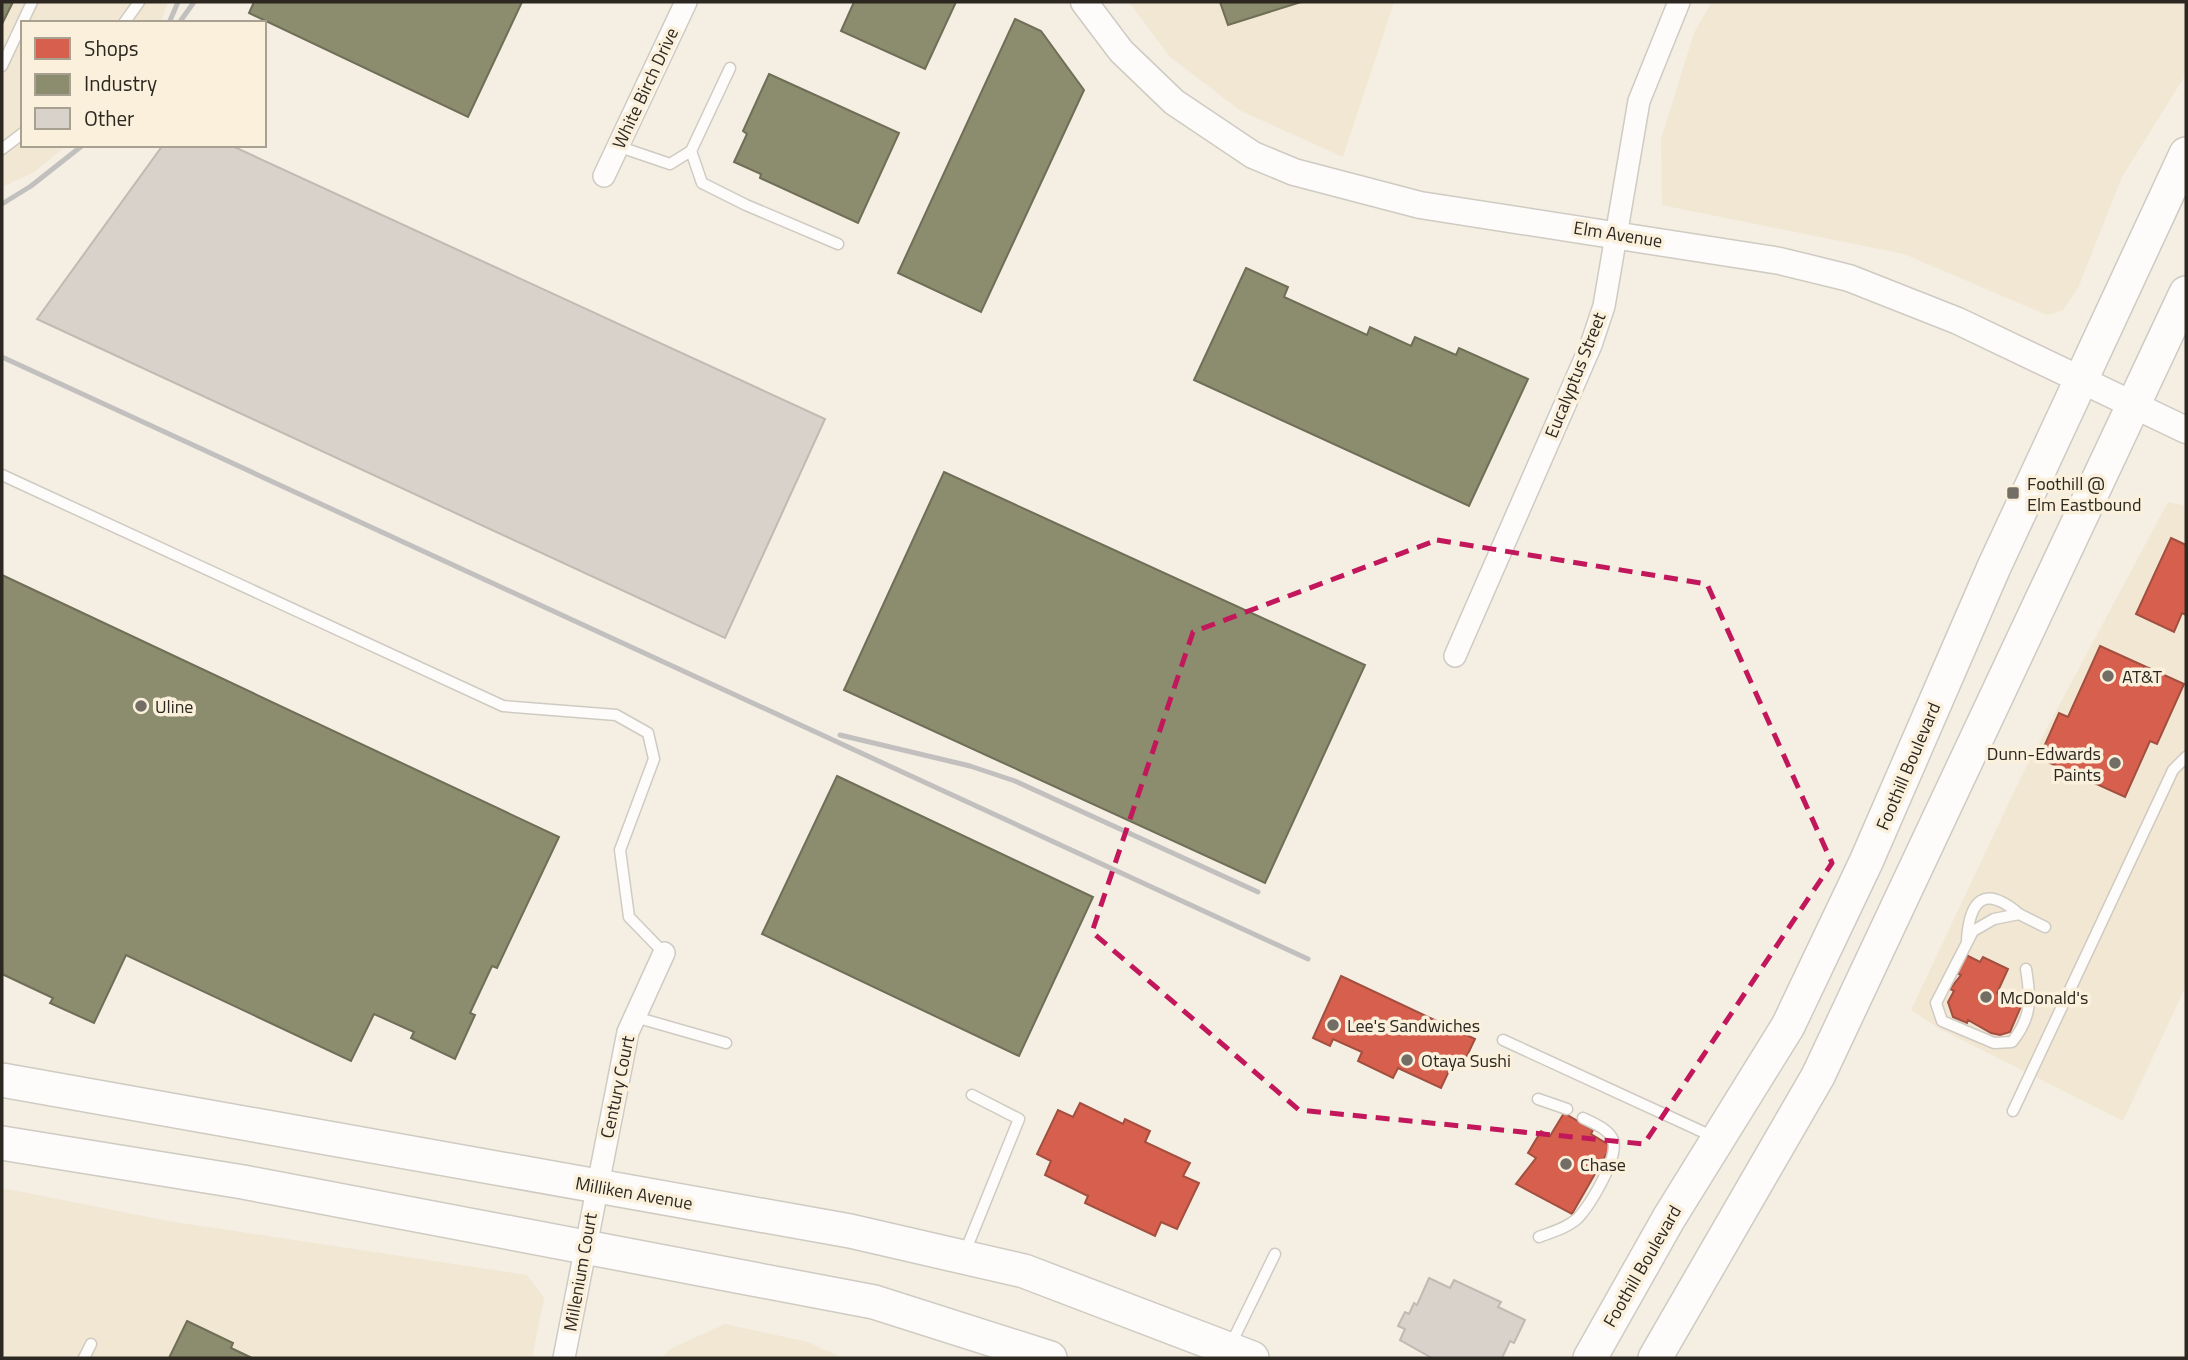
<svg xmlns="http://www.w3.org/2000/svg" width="2188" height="1360" font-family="'Titillium Web',sans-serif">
	<rect width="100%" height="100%" fill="#f4eee3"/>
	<!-- built -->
	<g fill="#f1e7d3">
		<path d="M2,2H168L160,23H23V145H67L34,172L2,187Z"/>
		<path d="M1129,2H1394L1343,157L1241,111L1170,57Z"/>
		<path d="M1712,2H2186V74L2122,177L2078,288L2063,310L2047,315L1904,254L1662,205L1661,139L1694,33Z"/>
		<path d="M2168,502L2186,506V986L2123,1121L1938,1028L1911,1010L2022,775Z"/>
		<path d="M2,1188L168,1221L527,1275L544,1298L532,1358H2Z"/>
		<path d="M725,1324L808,1342L842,1358H662L670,1349Z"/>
	</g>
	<!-- shops -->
	<g fill="#d6604d" stroke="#a34f40" stroke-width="2">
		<path d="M2171,538L2186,545V615L2182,613L2174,632L2136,614Z"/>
		<path d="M2100,646L2184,684L2157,744L2150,741L2125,797L2039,758L2059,713L2068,717Z"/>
		<path d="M1966,955L1980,962L1983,957L2008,969L1997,993L2022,1004L2010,1032L2000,1035L1991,1033L1968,1020L1967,1023L1953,1017L1948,1002L1954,991L1950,989L1961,975L1957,973Z"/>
		<path d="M1341,976L1475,1039L1464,1062L1455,1058L1441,1088L1398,1068L1393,1078L1358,1061L1362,1052L1333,1039L1330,1046L1313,1038Z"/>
		<path d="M1080,1103L1123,1124L1125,1119L1150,1131L1145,1142L1190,1163L1183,1176L1199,1183L1177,1229L1161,1222L1155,1236L1085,1203L1088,1196L1045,1175L1051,1161L1037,1154L1058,1110L1073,1117Z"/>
		<path d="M1564,1113L1593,1130L1591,1134L1611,1146L1572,1214L1516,1184L1536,1158L1528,1153L1541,1131L1550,1136Z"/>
	</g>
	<!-- industry -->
	<g fill="#8c8c6e" stroke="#6f6e57" stroke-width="2">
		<path d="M2,2H13L2,24Z"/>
		<path d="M254,2H522L468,117L249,13Z"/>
		<path d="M854,2H956L925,69L841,31Z"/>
		<path d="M1220,2H1301L1228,25Z"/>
		<path d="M1015,19L1041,31L1084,90L981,312L898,273Z"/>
		<path d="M769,74L899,133L858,223L760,178L761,174L734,162L747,134L743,131Z"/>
		<path d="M1246,268L1288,287L1284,297L1367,335L1370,327L1411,346L1415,337L1456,355L1459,348L1528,379L1469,506L1194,380Z"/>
		<path d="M944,472L1365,665L1265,883L844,690Z"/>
		<path d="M2,575L559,837L497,968L492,966L470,1013L475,1015L455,1059L411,1038L414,1032L374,1014L351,1061L126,955L94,1023L50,1003L53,998L2,974Z"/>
		<path d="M837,776L1093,897L1019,1056L762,934Z"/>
		<path d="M187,1321L233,1343L231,1348L252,1358H169Z"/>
	</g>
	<!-- building -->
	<g fill="#d8d2ca" stroke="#c0bab3" stroke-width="2">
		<path d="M163,145H230L825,419L725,638L37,319Z"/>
		<path d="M1429,1278L1450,1288L1454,1280L1501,1302L1498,1307L1525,1320L1514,1343L1510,1341L1502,1358H1432L1400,1340L1405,1329L1398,1326L1405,1312L1409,1314L1414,1303L1417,1305Z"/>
	</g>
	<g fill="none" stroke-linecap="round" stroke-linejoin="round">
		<!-- service casing -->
		<g stroke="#cfcbc2" stroke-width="13">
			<g id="service">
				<path d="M124,23L139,2"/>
				<path d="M2,66L32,2"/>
				<path d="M617,146L670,164L691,151L730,68"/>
				<path d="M2,149L23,133"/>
				<path d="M691,151L702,183L746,205L838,244"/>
				<path d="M2,475L503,706L616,715L648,733L654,759L620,850L629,917L664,953"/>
				<path d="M1967,939C1970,899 1985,885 2019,914"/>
				<path d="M2026,969C2031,999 2032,1017 2012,1042L1994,1043L1942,1021L1936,1003L1973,931L1994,919L2019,914L2045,927"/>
				<path d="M635,1017L726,1043"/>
				<path d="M1503,1040L1716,1138"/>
				<path d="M1538,1099L1567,1109"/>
				<path d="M2013,1111L2173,770L2186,757"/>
				<path d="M1539,1237C1552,1232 1567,1228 1578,1218C1590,1205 1619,1158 1613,1140C1609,1129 1593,1123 1583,1118"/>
				<path d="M965,1252L1019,1119L972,1095"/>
				<path d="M1230,1346L1275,1254"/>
				<path d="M84,1358L91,1344"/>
			</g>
		</g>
		<!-- minor casing -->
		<g stroke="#cfcbc2" stroke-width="24">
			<g id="minor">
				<path d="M604,176L686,2"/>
				<path d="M1455,656L1591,345L1604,306L1639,101L1679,2"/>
				<path d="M564,1358L628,1032L664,953"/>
			</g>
		</g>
		<!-- tertiary casing -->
		<g stroke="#cfcbc2" stroke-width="29">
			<path id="tertiary" d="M1084,2L1121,51L1174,102L1253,155L1294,172L1420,205L1780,261L1849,278L1958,321L2186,430"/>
		</g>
		<!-- primary casing -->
		<g stroke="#cfcbc2" stroke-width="36">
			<g id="primary">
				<path d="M2,1080L850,1231L1024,1271L1252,1358"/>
				<path d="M2,1143L243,1182L874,1302L1050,1358"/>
				<path d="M1590,1358L1669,1218L1788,1026L1866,862L1994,567L2186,154"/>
				<path d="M1655,1358L1818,1076L2186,293"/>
			</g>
		</g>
		<!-- service -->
		<use href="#service" stroke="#fdfcfb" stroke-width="10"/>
		<!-- minor -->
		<use href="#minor" stroke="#fdfcfb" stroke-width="21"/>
		<!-- tertiary -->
		<use href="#tertiary" stroke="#fdfcfb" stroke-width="26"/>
		<!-- primary -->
		<use href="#primary" stroke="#fdfcfb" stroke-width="33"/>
		<!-- rail -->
		<g stroke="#c2c0be" stroke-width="5">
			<path d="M169,23L178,2"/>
			<path d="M179,23L194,2"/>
			<path d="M2,204L31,186L83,145"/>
			<path d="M2,357L1308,959"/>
			<path d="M840,735L970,766L1015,781L1258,892"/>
		</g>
	</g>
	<!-- marked area -->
	<path fill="none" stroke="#c2185b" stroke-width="5" stroke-dasharray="14 9" stroke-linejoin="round" d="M1437,540L1707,584L1832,863L1644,1144L1299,1110L1092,932L1193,632Z"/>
	<!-- markers -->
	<g fill="#726d65" stroke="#fbf0dc" stroke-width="2.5">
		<rect x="2006" y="486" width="14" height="14" rx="3.5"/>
		<circle cx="2108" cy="676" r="7"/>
		<circle cx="141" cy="706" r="7"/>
		<circle cx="2115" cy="763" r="7"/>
		<circle cx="1986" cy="997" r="7"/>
		<circle cx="1333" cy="1025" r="7"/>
		<circle cx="1407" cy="1060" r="7"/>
		<circle cx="1566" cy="1164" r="7"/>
	</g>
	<g text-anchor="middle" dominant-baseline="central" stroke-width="7" stroke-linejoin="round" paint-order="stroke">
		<!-- street labels -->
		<g font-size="18" fill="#2c2821" stroke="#fbf0dc">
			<text transform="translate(645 88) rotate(-65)">White Birch Drive</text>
			<text transform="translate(1618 234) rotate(9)">Elm Avenue</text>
			<text transform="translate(1575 375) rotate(-68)">Eucalyptus Street</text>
			<text transform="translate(1908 766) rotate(-67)">Foothill Boulevard</text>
			<text transform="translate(617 1087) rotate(-78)">Century Court</text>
			<text transform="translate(634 1193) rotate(10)">Milliken Avenue</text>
			<text transform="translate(1642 1266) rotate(-60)">Foothill Boulevard</text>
			<text transform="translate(580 1272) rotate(-80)">Millenium Court</text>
		</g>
		<!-- poi labels -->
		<g font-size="18" fill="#2c2821" stroke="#fbf0dc" text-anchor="start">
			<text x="2027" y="483">Foothill @<tspan x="2027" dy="21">Elm Eastbound</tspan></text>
			<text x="2122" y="676">AT&amp;T</text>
			<text x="155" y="706">Uline</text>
			<text x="2101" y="753" text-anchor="end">Dunn-Edwards<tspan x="2101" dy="21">Paints</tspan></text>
			<text x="2000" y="997">McDonald's</text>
			<text x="1347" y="1025">Lee's Sandwiches</text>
			<text x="1421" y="1060">Otaya Sushi</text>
			<text x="1580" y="1164">Chase</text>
		</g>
	</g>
	<!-- border -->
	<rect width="2188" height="1360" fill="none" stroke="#2c2821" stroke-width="7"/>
	<!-- legend -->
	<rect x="21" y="21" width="245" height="126" fill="#fbf0dc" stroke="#a8a091" stroke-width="2"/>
	<rect x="35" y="38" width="35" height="21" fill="#d6604d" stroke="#a8a091" stroke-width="2"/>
	<text x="84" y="56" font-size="21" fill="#2c2821">Shops</text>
	<rect x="35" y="74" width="35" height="21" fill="#8c8c6e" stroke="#a8a091" stroke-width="2"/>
	<text x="84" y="91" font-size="21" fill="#2c2821">Industry</text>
	<rect x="35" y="108" width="35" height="21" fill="#d8d2ca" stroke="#a8a091" stroke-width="2"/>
	<text x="84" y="126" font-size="21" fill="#2c2821">Other</text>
</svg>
